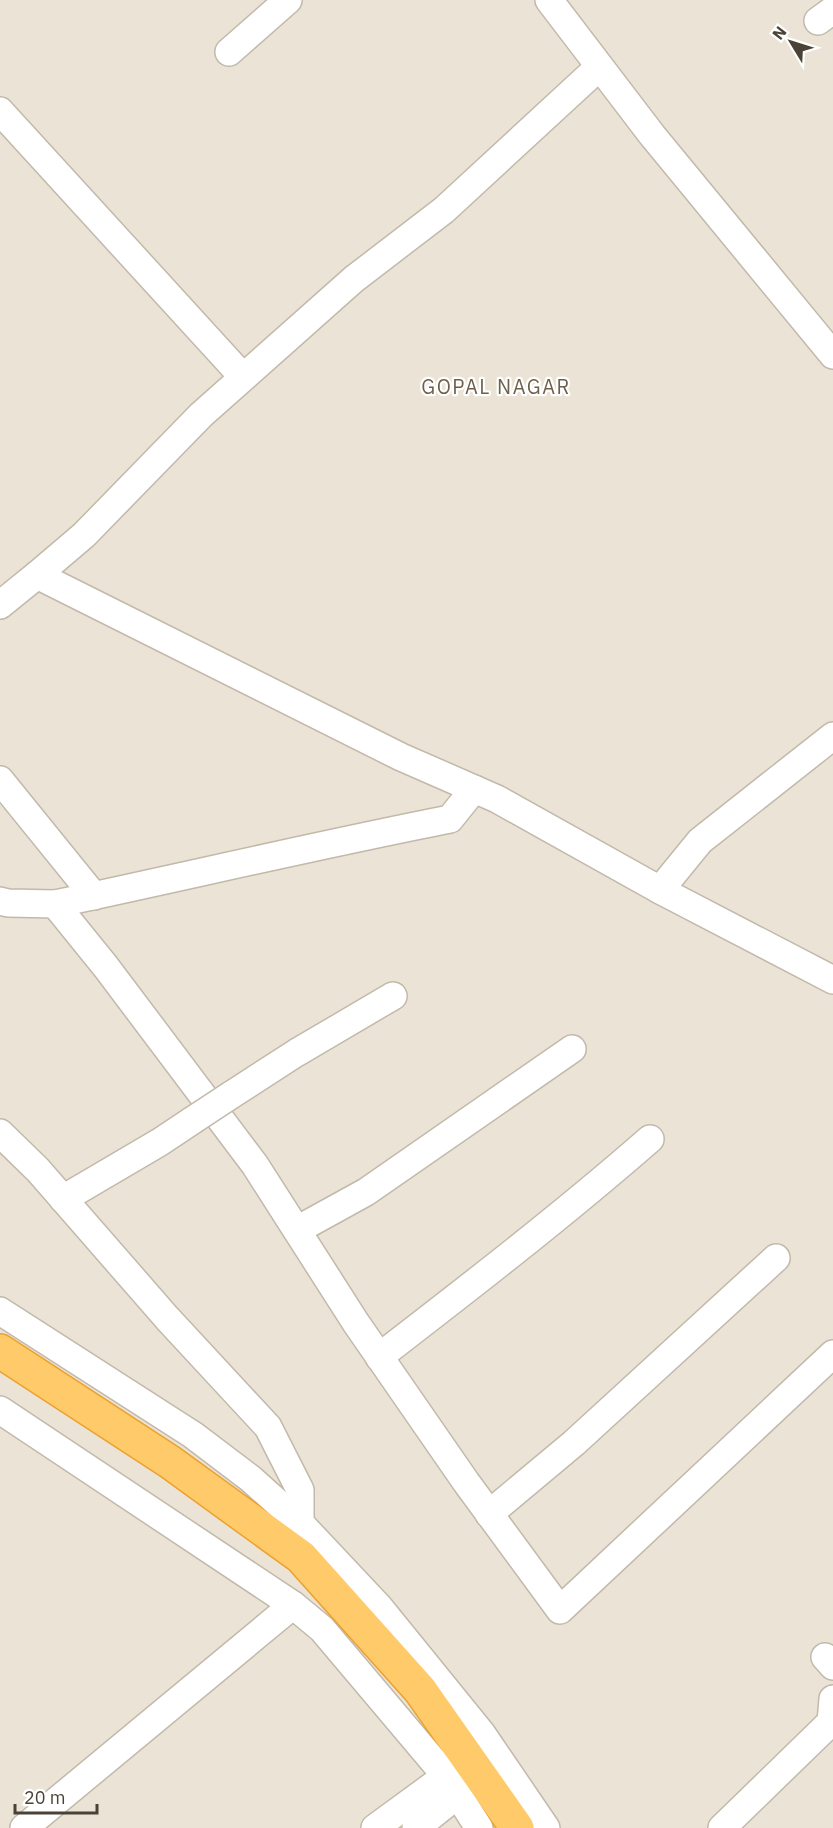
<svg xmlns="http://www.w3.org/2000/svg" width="833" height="1828" font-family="'IBM Plex Sans',sans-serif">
	<rect width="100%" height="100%" fill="#f6f1e9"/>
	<!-- residential -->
	<rect fill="#eae3d6" x="0" y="0" width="833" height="1828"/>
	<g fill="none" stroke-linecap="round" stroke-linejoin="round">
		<!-- minor casing -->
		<g stroke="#c2b9aa" stroke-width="30">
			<g id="minor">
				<path d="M549,0L652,135L833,355"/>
				<path d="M818,21L833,10"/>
				<path d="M229,52L288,0"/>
				<path d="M599,67L444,210L354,279L201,415L84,535L37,575L401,757L497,799L660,890L833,980"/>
				<path d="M0,111L243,377"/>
				<path d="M0,605L37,575"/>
				<path d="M0,780L94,896"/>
				<path d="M474,789L450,819C318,845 187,876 55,904L106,967L255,1165L356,1323L466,1482L560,1610L833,1354"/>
				<path d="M660,890L700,841L833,736"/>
				<path d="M0,901L8,903L55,904"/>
				<path d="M231,1095L296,1053L393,996"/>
				<path d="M0,1133L38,1170L167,1318L268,1427L300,1490V1532"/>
				<path d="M63,1199L160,1142L193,1120"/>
				<path d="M297,1230L366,1192L572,1049"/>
				<path d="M0,1311L193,1435L251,1479L300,1523L379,1607L482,1734L546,1828"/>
				<path d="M379,1357C471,1286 563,1215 650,1139"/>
				<path d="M0,1410L293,1605L322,1629L446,1776L479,1828"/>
				<path d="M489,1514L574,1443L776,1258"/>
				<path d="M825,1657L833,1666"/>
				<path d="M24,1828L293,1605"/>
				<path d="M375,1828L446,1776"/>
				<path d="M416,1828L457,1795"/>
				<path d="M722,1828L831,1722L833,1699"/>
			</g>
		</g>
		<!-- highway casing -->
		<g stroke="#eda12b" stroke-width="36">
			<path id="highway" d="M0,1351L170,1462L301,1557L420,1690L517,1828"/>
		</g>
		<!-- minor -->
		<use href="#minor" stroke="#fff" stroke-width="27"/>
		<!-- highway -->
		<use href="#highway" stroke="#ffca6a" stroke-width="33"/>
		<!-- minor-bridge casing -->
		<g stroke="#c2b9aa" stroke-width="30" stroke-linecap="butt">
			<path id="minor-bridge" d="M193,1120L231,1095"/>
		</g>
		<!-- minor-bridge -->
		<use href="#minor-bridge" stroke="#fff" stroke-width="27"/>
	</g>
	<g text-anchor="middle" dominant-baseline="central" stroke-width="4.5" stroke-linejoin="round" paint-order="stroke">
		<!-- neighbourhood labels -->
		<g font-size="20" letter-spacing="1.5" fill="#6e604c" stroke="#fff">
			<text x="496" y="386">GOPAL NAGAR</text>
		</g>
	</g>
	<!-- north arrow -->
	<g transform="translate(791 42) rotate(308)" stroke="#ffffff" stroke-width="4.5" paint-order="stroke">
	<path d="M0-4.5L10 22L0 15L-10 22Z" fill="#4a4236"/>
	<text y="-9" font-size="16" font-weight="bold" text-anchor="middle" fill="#4a4236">N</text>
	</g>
	<!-- scale -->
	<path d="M15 1804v9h82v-9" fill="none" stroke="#4a4236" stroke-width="3"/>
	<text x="24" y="1804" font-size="18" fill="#4a4236" stroke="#ffffff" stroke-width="4.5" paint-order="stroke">20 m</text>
</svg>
